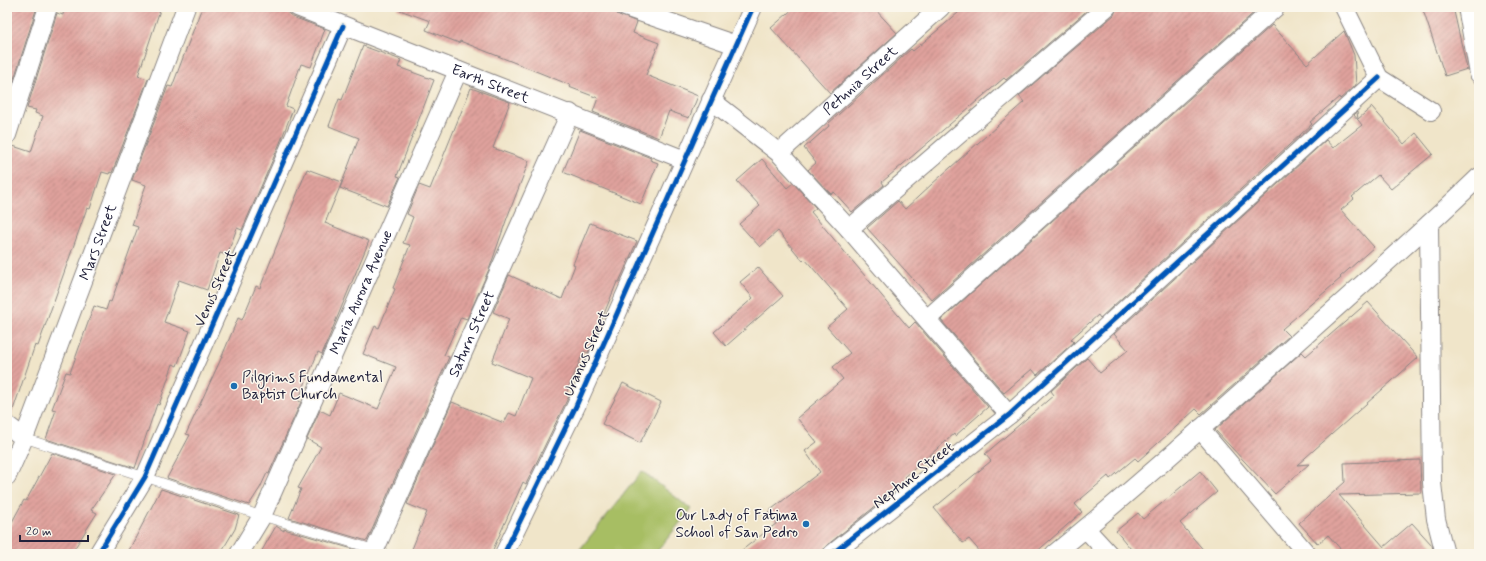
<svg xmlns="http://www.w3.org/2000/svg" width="1486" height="561" viewBox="0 0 1486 561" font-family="Mynerve,sans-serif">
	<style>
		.green { fill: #a7be63; stroke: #64704f }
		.building { fill: url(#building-hatch) }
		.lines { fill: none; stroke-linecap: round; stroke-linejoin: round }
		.lane-casing { stroke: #898482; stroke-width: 10 }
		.street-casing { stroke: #898482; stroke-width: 20 }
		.lane { stroke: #fff; stroke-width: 9 }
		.street { stroke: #fff; stroke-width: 18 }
		.cycleway-casing { stroke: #fbf7ec; stroke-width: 8 }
		.cycleway { stroke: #0057b8; stroke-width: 5 }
		.poi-dot { fill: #1f6fb2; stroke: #fbf7ec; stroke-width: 1.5 }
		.labels { text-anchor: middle; stroke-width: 3; stroke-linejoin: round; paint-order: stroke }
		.street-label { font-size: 15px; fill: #22223b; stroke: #fbf7ec }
		.poi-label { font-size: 15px; fill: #22223b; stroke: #fbf7ec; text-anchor: start }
	</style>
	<defs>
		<pattern id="building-hatch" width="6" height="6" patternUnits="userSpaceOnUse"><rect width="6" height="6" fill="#e0a29d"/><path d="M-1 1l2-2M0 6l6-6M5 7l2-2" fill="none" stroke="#b58481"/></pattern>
	</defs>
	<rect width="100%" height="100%" fill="#fbf7ec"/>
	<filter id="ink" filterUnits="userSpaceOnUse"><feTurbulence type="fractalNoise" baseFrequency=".025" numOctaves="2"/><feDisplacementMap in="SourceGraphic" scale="8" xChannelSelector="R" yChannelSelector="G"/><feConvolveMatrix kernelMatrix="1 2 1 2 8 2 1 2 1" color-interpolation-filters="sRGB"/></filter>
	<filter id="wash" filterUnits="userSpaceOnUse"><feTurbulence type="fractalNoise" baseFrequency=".012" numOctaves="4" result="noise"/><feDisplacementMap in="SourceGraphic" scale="16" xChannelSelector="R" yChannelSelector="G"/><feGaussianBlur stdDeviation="0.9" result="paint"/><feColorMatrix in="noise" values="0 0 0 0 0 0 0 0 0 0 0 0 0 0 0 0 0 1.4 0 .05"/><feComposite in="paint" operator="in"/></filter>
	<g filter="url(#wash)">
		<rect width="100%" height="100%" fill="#f0e5c9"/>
		<path class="green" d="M 642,471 L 691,509 L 655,554 L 578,554 L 577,553 Z"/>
		<g id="blocks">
			<g class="building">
				<path d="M 7,7 L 37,7 L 7,101 Z"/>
				<path d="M 64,7 L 161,7 L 138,76 L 148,79 L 112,173 L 110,172 L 109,174 L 102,172 L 90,209 L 87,208 L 38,346 L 35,345 L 11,416 L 7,415 L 7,165 L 13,146 L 31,152 L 43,116 L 35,113 L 36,110 L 27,108 L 57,13 L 63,15 Z"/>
				<path d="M 202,7 L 281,7 L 287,9 L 289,14 L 293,17 L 325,29 L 311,67 L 301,64 L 286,106 L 293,109 L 280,143 L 242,230 L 237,228 L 227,255 L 220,253 L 207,290 L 179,280 L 164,322 L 190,331 L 177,366 L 173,364 L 159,405 L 157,404 L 135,468 L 46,439 L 56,410 L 52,409 L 66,372 L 70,373 L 94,306 L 106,310 L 109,301 L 111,302 L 138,227 L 132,225 L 146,185 L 132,180 L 168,86 L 172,87 Z"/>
				<path d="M 397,7 L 615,7 L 617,14 L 637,22 L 633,33 L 659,43 L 646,75 L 698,96 L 689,118 L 669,111 L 659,138 L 593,112 L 598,98 L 569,87 L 570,85 L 528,68 L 460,41 L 459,43 L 426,30 L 430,21 L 397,9 Z"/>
				<path d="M 795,7 L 873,7 L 897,33 L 830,93 L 771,28 Z"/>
				<path d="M 965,7 L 1091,7 L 1006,80 L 1004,78 L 882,182 L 884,185 L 852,212 L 834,192 L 831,194 L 808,170 L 816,163 L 804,148 L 829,126 L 828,124 L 911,49 L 913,51 Z"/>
				<path d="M 1117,7 L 1256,7 L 1258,9 L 932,300 L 867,228 L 898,201 L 905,209 L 932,184 L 1024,102 L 1019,96 L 1114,15 Z"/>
				<path d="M 1422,7 L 1453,7 L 1467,69 L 1445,76 Z"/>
				<path d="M 1272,25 L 1307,64 L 1344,31 L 1354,55 L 1356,85 L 1340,99 L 1339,97 L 1310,122 L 1312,124 L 1100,318 L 1098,315 L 1071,339 L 1074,342 L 1037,375 L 1032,369 L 1004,393 L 941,320 Z"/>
				<path d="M 363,46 L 401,60 L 398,67 L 434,80 L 397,176 L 400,177 L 387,206 L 340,188 L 359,138 L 329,126 L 339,99 L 342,100 Z"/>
				<path d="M 471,88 L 510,102 L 493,148 L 529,161 L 507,218 L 490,267 L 467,319 L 461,317 L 444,355 L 449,357 L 367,541 L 289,518 L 301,489 L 298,488 L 321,447 L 307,439 L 320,410 L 330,415 L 339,393 L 378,409 L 396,367 L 363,354 L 375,326 L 379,328 L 395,289 L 393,288 L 410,245 L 403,243 L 413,217 L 407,214 L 419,185 L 430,189 Z"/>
				<path d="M 1372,107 L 1404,144 L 1416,133 L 1433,154 L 1391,189 L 1378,175 L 1352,197 L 1354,199 L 1341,210 L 1374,247 L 1340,277 L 1341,278 L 1282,329 L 1289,336 L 1201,414 L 1196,409 L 1138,461 L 1135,458 L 1110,479 L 1108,476 L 1075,504 L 1082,512 L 1034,554 L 982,554 L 969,539 L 963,543 L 934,508 L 991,461 L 985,454 L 1054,395 L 1051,391 L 1087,358 L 1100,373 L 1128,350 L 1114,334 L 1326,140 L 1333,148 L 1362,125 L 1354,115 L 1357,112 L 1358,119 Z"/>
				<path d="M 580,130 L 651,158 L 650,160 L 658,163 L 641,204 L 563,172 Z"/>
				<path d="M 762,159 L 787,188 L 793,183 L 816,208 L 811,212 L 909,328 L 915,322 L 988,407 L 955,436 L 954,434 L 905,477 L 908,480 L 826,546 L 821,554 L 737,554 L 777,523 L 768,512 L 820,472 L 805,451 L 817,442 L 797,418 L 843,379 L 833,367 L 850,353 L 827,327 L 848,309 L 805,259 L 803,261 L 778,231 L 760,247 L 739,224 L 760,206 L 737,181 Z"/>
				<path d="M 307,169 L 342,182 L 325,223 L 369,241 L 322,354 L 318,352 L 298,401 L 301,402 L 270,471 L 269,474 L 267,473 L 260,488 L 249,505 L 167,478 L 190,435 L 186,434 L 220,361 L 238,318 L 242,320 L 256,286 L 260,288 Z"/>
				<path d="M 590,223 L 637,241 L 619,282 L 617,282 L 588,353 L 584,351 L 566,394 L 569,396 L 566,402 L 526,484 L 523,482 L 491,554 L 410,554 L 427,512 L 407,504 L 452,402 L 504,423 L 509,413 L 516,416 L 531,378 L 492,362 L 509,319 L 493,312 L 509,275 L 562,299 L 575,265 L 573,264 Z"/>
				<path d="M 758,267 L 783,296 L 726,346 L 714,332 L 753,298 L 740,282 Z"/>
				<path d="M 1368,302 L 1418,358 L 1297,465 L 1309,464 L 1275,494 L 1215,430 L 1302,352 L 1306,356 Z"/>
				<path d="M 623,383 L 661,402 L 640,443 L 602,424 Z"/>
				<path d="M 52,453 L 116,474 L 91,510 L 97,513 L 71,554 L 7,554 L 7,531 L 24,500 L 26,501 Z"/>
				<path d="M 1420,460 L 1421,493 L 1339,495 L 1384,547 L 1412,523 L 1432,545 L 1434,554 L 1345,554 L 1328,535 L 1318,544 L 1299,523 L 1345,482 L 1344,463 Z"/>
				<path d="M 1200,471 L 1217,492 L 1180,523 L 1207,554 L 1135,554 L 1116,531 L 1138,513 L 1143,519 Z"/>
				<path d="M 161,489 L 239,515 L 235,529 L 220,554 L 127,554 Z"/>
				<path d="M 276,526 L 284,531 L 284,529 L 363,552 L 363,554 L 260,554 Z"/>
			</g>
		</g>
	</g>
	<g filter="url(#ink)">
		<use href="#blocks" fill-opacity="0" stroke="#898482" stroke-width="1"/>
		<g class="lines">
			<g class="lane-casing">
				<path id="lane" d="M 24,438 L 145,477 L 262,516 L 376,550"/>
			</g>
			<g class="street-casing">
				<g id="street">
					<path id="s1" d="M 297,7 C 426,59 556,108 685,160"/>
					<path d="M 625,7 L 736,45"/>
					<path d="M 1344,7 L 1379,78 L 1431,111"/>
					<path d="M 1467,7 L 1479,74"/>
					<path d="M 711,100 L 779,153 L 849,229 L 1009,415"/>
					<path d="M 7,135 L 48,7"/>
					<path id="s2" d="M 779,153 L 941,7"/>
					<path d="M 1429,224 L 1432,483 L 1436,519 L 1445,554"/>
					<path d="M 849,229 L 1107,7"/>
					<path d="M 927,319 L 1276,7"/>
					<path d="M 7,425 L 24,438"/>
					<path d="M 1200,429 L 1307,554"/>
					<path id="s3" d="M 7,476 L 24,438 L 186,7"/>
					<path d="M 1086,529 L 1109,554"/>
					<path d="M 98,554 L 145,477 L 343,26"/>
					<path id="s4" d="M 239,554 L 262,516 L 458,71"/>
					<path id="s5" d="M 373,554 L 570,113"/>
					<path d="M 504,554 L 576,406 L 753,7"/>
					<path d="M 832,554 L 1009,415 L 1379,78"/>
					<path d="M 1054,554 C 1131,492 1204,426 1278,360 C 1345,299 1414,240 1479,177"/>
				</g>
			</g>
			<use href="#lane" class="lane"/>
			<use href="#street" class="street"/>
			<g class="cycleway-casing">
				<g id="cycleway">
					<path d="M 98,554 L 145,477 L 343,26"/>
					<path d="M 504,554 L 576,406 L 753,7"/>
					<path d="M 832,554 L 1009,415 L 1379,78"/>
				</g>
			</g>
			<use href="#cycleway" class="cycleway"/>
		</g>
	</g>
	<g class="poi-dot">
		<circle cx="234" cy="386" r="4"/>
		<circle cx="806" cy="524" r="4"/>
	</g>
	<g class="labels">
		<g class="street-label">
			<text dy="5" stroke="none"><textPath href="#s2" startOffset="109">Petunia Street</textPath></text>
			<text dy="5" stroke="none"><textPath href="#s1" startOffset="208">Earth Street</textPath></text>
			<text dy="5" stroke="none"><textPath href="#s3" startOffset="251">Mars Street</textPath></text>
			<text transform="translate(215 288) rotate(-66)" y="5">Venus Street</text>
			<text dy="5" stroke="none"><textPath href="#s4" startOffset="289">Maria Aurora Avenue</textPath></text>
			<text dy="5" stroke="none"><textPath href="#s5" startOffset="241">Saturn Street</textPath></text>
			<text transform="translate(586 353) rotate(-66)" y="5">Uranus Street</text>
			<text transform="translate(913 475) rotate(-38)" y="5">Neptune Street</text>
		</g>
		<g class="poi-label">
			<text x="242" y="382">Pilgrims Fundamental<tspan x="242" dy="17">Baptist Church</tspan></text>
			<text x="798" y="520" text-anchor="end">Our Lady of Fatima<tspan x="798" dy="17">School of San Pedro</tspan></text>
		</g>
	</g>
	<rect width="1486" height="561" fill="none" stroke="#fbf7ec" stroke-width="24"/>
	<path d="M20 535v6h68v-6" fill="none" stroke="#22223b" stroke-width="2"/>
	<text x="26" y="535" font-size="12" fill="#22223b" stroke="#fbf7ec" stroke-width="3" paint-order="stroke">20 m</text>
</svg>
